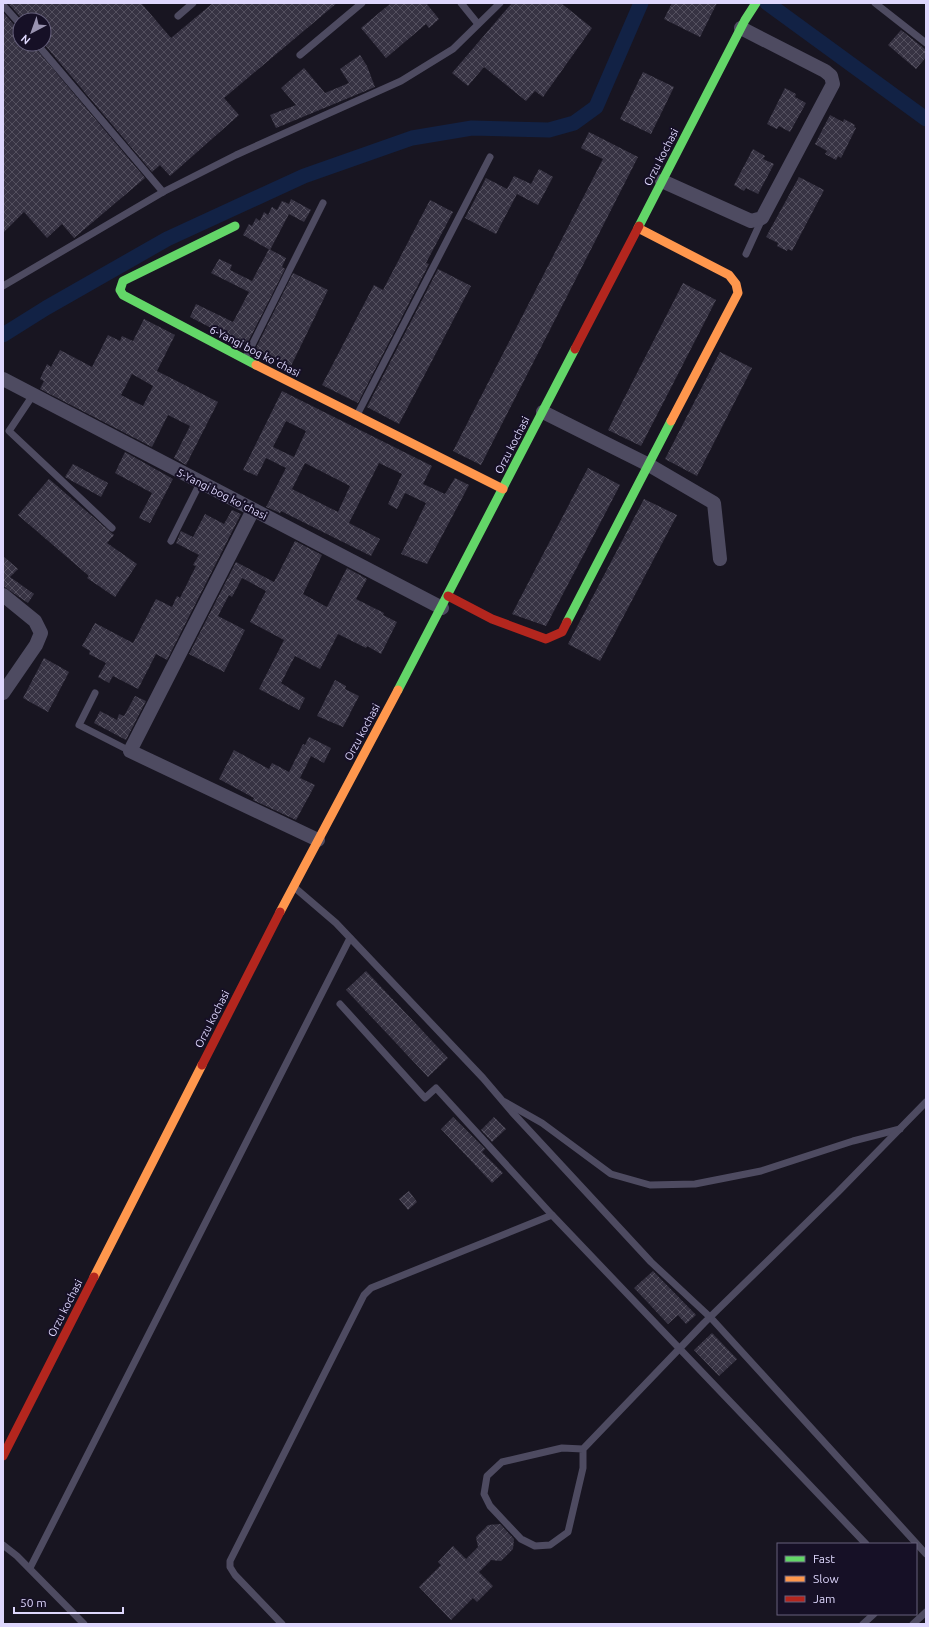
<svg xmlns="http://www.w3.org/2000/svg" width="929" height="1627" viewBox="0 0 929 1627" font-family="Ubuntu,sans-serif">
	<style>
		.lines { fill: none; stroke-linecap: round; stroke-linejoin: round }
		.canal { stroke: #122245; stroke-width: 15 }
		.building { fill: url(#building-cross-hatch); fill-rule: evenodd }
		.lane { stroke: #4e4b61; stroke-width: 7 }
		.street { stroke: #4e4b61; stroke-width: 14 }
		.fast { stroke: #63d668; stroke-width: 9 }
		.slow { stroke: #ff974d; stroke-width: 9 }
		.jam { stroke: #b3261e; stroke-width: 9 }
		.labels { text-anchor: middle; stroke-width: 4; stroke-linejoin: round; paint-order: stroke }
		.street-label { font-size: 11px; fill: #ded7fd; stroke: #161026 }
	</style>
	<defs>
		<pattern id="building-cross-hatch" width="8" height="8" patternUnits="userSpaceOnUse"><rect width="8" height="8" fill="#373343"/><path d="M0 0l8 8M0 8l8-8" fill="none" stroke="#54505f"/></pattern>
	</defs>
	<rect width="100%" height="100%" fill="#181521"/>
	<g class="lines">
		<g class="canal">
			<path d="M 767,3 L 926,119"/>
			<path d="M 3,335 L 46,308 L 167,239 L 304,176 L 412,138 L 472,128 L 549,130 L 574,123 L 596,107 L 641,3"/>
		</g>
	</g>
	<g class="building">
		<path d="M 8,3 L 141,3 L 171,38 L 213,3 L 337,3 L 224,98 L 239,115 L 170,176 L 160,165 L 152,172 L 44,44 L 44,20 L 23,20 Z"/>
		<path d="M 391,3 L 426,3 L 439,19 L 429,28 L 426,24 L 386,58 L 361,28 Z"/>
		<path d="M 512,3 L 561,3 L 592,28 L 543,97 L 535,91 L 526,101 L 484,67 L 468,86 L 452,73 Z"/>
		<path d="M 672,3 L 717,3 L 700,37 L 664,19 Z"/>
		<path d="M 3,12 L 16,27 L 20,29 L 20,44 L 32,44 L 145,178 L 74,238 L 62,224 L 47,238 L 24,212 L 3,233 Z"/>
		<path d="M 901,30 L 926,50 L 926,57 L 916,69 L 888,45 Z"/>
		<path d="M 360,55 L 367,66 L 375,87 L 276,128 L 270,115 L 296,105 L 281,88 L 304,68 L 325,93 L 349,83 L 340,69 Z"/>
		<path d="M 643,72 L 674,87 L 651,134 L 620,119 Z"/>
		<path d="M 785,88 L 796,94 L 795,97 L 806,103 L 790,132 L 779,126 L 777,129 L 767,124 Z"/>
		<path d="M 830,115 L 843,122 L 844,119 L 855,125 L 854,127 L 856,128 L 841,158 L 838,156 L 836,160 L 825,154 L 827,151 L 815,144 Z"/>
		<path d="M 589,132 L 638,157 L 481,465 L 453,451 L 603,159 L 581,148 Z"/>
		<path d="M 753,149 L 765,156 L 763,159 L 774,164 L 758,194 L 746,188 L 744,191 L 734,185 Z"/>
		<path d="M 539,169 L 553,177 L 538,205 L 517,194 L 496,234 L 465,218 L 486,178 L 507,189 L 514,176 L 531,184 Z"/>
		<path d="M 799,177 L 824,190 L 792,251 L 788,249 L 787,251 L 777,246 L 778,243 L 766,237 Z"/>
		<path d="M 291,199 L 311,210 L 304,222 L 289,214 L 270,250 L 243,235 L 249,224 L 252,226 L 256,218 L 260,221 L 264,212 L 268,215 L 272,207 L 277,210 L 282,201 L 289,204 Z"/>
		<path d="M 430,200 L 453,212 L 426,263 L 429,264 L 358,403 L 322,385 L 374,285 L 383,290 Z"/>
		<path d="M 269,249 L 286,258 L 282,267 L 285,269 L 246,346 L 190,317 L 196,304 L 233,322 L 249,292 L 211,273 L 219,259 L 232,265 L 230,270 L 252,281 Z"/>
		<path d="M 438,269 L 471,286 L 399,424 L 367,407 Z"/>
		<path d="M 293,273 L 328,290 L 290,368 L 255,350 Z"/>
		<path d="M 683,283 L 716,300 L 641,446 L 608,430 Z"/>
		<path d="M 144,319 L 175,335 L 157,371 L 218,402 L 186,465 L 174,458 L 190,426 L 168,415 L 152,447 L 40,389 L 44,381 L 40,379 L 47,364 L 51,367 L 60,350 L 92,367 L 108,335 L 120,341 L 122,336 L 133,341 ZM 132,374 L 153,386 L 143,406 L 121,395 Z"/>
		<path d="M 720,352 L 752,368 L 697,476 L 665,459 Z"/>
		<path d="M 282,391 L 432,466 L 423,484 L 445,494 L 455,478 L 469,485 L 427,564 L 401,554 L 426,503 L 405,493 L 397,509 L 388,504 L 402,474 L 379,463 L 349,523 L 380,539 L 371,556 L 281,511 L 280,513 L 266,507 L 286,468 L 266,458 L 257,476 L 243,470 ZM 286,421 L 306,431 L 294,457 L 273,447 ZM 305,463 L 350,486 L 338,512 L 292,489 Z"/>
		<path d="M 125,452 L 173,479 L 150,523 L 139,518 L 152,493 L 115,473 Z"/>
		<path d="M 73,464 L 108,483 L 101,497 L 65,477 Z"/>
		<path d="M 588,468 L 620,485 L 584,554 L 546,626 L 512,614 Z"/>
		<path d="M 49,479 L 114,535 L 107,543 L 137,564 L 115,597 L 87,578 L 89,576 L 18,515 Z"/>
		<path d="M 644,499 L 677,515 L 600,661 L 568,644 Z"/>
		<path d="M 232,510 L 241,514 L 167,660 L 156,654 L 138,689 L 113,676 L 109,683 L 98,677 L 106,663 L 89,654 L 90,651 L 82,646 L 95,623 L 133,643 L 156,599 L 172,607 L 177,596 L 180,598 L 196,566 L 193,565 L 199,555 L 176,543 L 181,531 L 193,537 L 205,514 L 224,524 Z"/>
		<path d="M 295,541 L 322,555 L 303,594 L 327,607 L 347,568 L 367,579 L 356,599 L 384,613 L 383,615 L 397,622 L 381,654 L 367,646 L 366,648 L 338,634 L 320,669 L 295,656 L 281,683 L 305,698 L 299,710 L 259,689 L 284,640 L 250,622 L 266,591 L 242,578 L 232,597 L 229,595 L 218,616 L 245,630 L 224,672 L 189,654 L 236,562 L 274,582 Z"/>
		<path d="M 3,556 L 18,569 L 10,577 L 34,594 L 28,603 L 3,586 Z"/>
		<path d="M 44,658 L 69,672 L 48,712 L 23,698 Z"/>
		<path d="M 335,680 L 346,686 L 345,689 L 359,696 L 343,727 L 317,716 Z"/>
		<path d="M 135,696 L 146,701 L 126,740 L 94,723 L 100,711 L 117,720 L 119,714 L 124,716 Z"/>
		<path d="M 309,737 L 331,748 L 324,763 L 311,756 L 300,778 L 315,785 L 296,820 L 253,800 L 254,798 L 219,779 L 234,750 L 269,769 L 272,763 L 289,772 L 303,744 L 305,745 Z"/>
		<path d="M 366,971 L 448,1058 L 428,1077 L 346,990 Z"/>
		<path d="M 453,1117 L 485,1149 L 482,1152 L 503,1173 L 492,1183 L 441,1129 Z"/>
		<path d="M 494,1117 L 506,1129 L 492,1142 L 481,1130 Z"/>
		<path d="M 409,1191 L 417,1202 L 408,1210 L 399,1199 Z"/>
		<path d="M 653,1271 L 696,1315 L 686,1324 L 678,1315 L 668,1324 L 634,1288 Z"/>
		<path d="M 712,1333 L 737,1359 L 719,1376 L 694,1350 Z"/>
		<path d="M 500,1524 L 514,1539 L 513,1549 L 501,1561 L 491,1560 L 479,1572 L 493,1586 L 477,1602 L 473,1598 L 451,1620 L 419,1587 L 441,1565 L 438,1562 L 453,1546 L 466,1559 L 478,1547 L 476,1537 L 488,1525 Z"/>
	</g>
	<g class="lines">
		<g class="lane">
			<path d="M 461,3 L 478,24"/>
			<path d="M 875,3 L 926,43"/>
			<path d="M 3,5 L 20,24"/>
			<path d="M 178,16 L 193,3"/>
			<path d="M 37,44 L 163,192"/>
			<path d="M 300,55 L 362,3"/>
			<path d="M 746,254 L 762,219"/>
			<path d="M 3,286 L 163,192 L 236,155 L 401,81 L 453,49 L 500,3"/>
			<path d="M 246,357 L 323,203"/>
			<path d="M 33,395 L 9,431 L 112,528"/>
			<path d="M 357,415 L 490,157"/>
			<path d="M 171,541 L 200,483"/>
			<path d="M 95,693 L 79,725 L 130,751"/>
			<path d="M 294,887 L 336,923 L 483,1078 L 512,1112 L 651,1262 L 711,1318 L 926,1554"/>
			<path d="M 340,1004 L 425,1098 L 436,1088 L 552,1215"/>
			<path d="M 505,1102 L 542,1123 L 611,1174 L 650,1185 L 695,1184 L 761,1171 L 853,1141 L 900,1129"/>
			<path d="M 583,1449 L 562,1448 L 502,1462 L 487,1476 L 484,1494 L 490,1506 L 521,1539 L 535,1546 L 550,1545 L 568,1532 L 583,1468 L 583,1449 L 704,1323 L 838,1192 L 926,1102"/>
			<path d="M 3,1545 L 17,1556 L 84,1624"/>
			<path d="M 30,1568 L 350,938"/>
			<path d="M 282,1624 L 235,1575 L 230,1567 L 230,1561 L 364,1295 L 371,1288 L 552,1215 L 866,1544"/>
			<path d="M 863,1624 L 874,1614"/>
			<path d="M 913,1624 L 926,1612"/>
		</g>
		<g class="street">
			<path d="M 662,181 L 751,221 L 762,218 L 833,84 L 831,76 L 825,71 L 741,28"/>
			<path d="M 3,379 L 442,608"/>
			<path d="M 543,412 L 649,465 L 714,503 L 720,559"/>
			<path d="M 253,510 L 130,751 L 318,840"/>
			<path d="M 3,595 L 35,621 L 41,633 L 36,645 L 3,693"/>
		</g>
		<g class="fast">
			<path d="M 235,226 L 123,281 L 120,290 L 123,295 L 256,365"/>
			<path d="M 639,226 L 745,20 L 756,3"/>
			<path d="M 567,622 L 671,421"/>
			<path d="M 398,690 L 575,349"/>
		</g>
		<g class="slow">
			<path d="M 638,228 L 729,275 L 736,284 L 738,293 L 671,421"/>
			<path d="M 256,365 L 503,489"/>
			<path d="M 280,912 L 398,690"/>
			<path d="M 94,1277 L 202,1065"/>
		</g>
		<g class="jam">
			<path d="M 575,349 L 639,226"/>
			<path d="M 448,596 L 492,619 L 546,639 L 562,632 L 567,622"/>
			<path d="M 202,1065 L 280,912"/>
			<path d="M 3,1456 L 94,1277"/>
		</g>
	</g>
	<g class="labels">
		<g class="street-label">
			<text transform="translate(661 157) rotate(-63)" y="4">Orzu kochasi</text>
			<text transform="translate(255 351) rotate(27)" y="4">6-Yangi bog koʼchasi</text>
			<text transform="translate(512 445) rotate(-63)" y="4">Orzu kochasi</text>
			<text transform="translate(222 494) rotate(27)" y="4">5-Yangi bog koʼchasi</text>
			<text transform="translate(362 732) rotate(-62)" y="4">Orzu kochasi</text>
			<text transform="translate(212 1019) rotate(-63)" y="4">Orzu kochasi</text>
			<text transform="translate(65 1308) rotate(-63)" y="4">Orzu kochasi</text>
		</g>
	</g>
	<rect width="929" height="1627" fill="none" stroke="#ded7fd" stroke-width="8"/>
	<rect x="777" y="1543" width="140" height="72" fill="#161026" stroke="#66607c"/>
	<rect x="785" y="1556" width="20" height="6" fill="#63d668" stroke="#66607c"/>
	<text x="813" y="1563" font-size="12" fill="#ded7fd">Fast</text>
	<rect x="785" y="1576" width="20" height="6" fill="#ff974d" stroke="#66607c"/>
	<text x="813" y="1583" font-size="12" fill="#ded7fd">Slow</text>
	<rect x="785" y="1596" width="20" height="6" fill="#b3261e" stroke="#66607c"/>
	<text x="813" y="1603" font-size="12" fill="#ded7fd">Jam</text>
	<g transform="translate(32 32) rotate(221)"><circle r="19" fill="#161026" stroke="#66607c"/>
	<path d="M0-3L7 15L0 10L-7 15Z" fill="#9993b0"/>
	<text y="-6" font-size="11" font-weight="bold" text-anchor="middle" fill="#ded7fd">N</text>
	</g>
	<path d="M14 1607v6h109v-6" fill="none" stroke="#ded7fd" stroke-width="2"/>
	<text x="20" y="1607" font-size="12" fill="#ded7fd" stroke="#161026" stroke-width="3" paint-order="stroke">50 m</text>
</svg>
